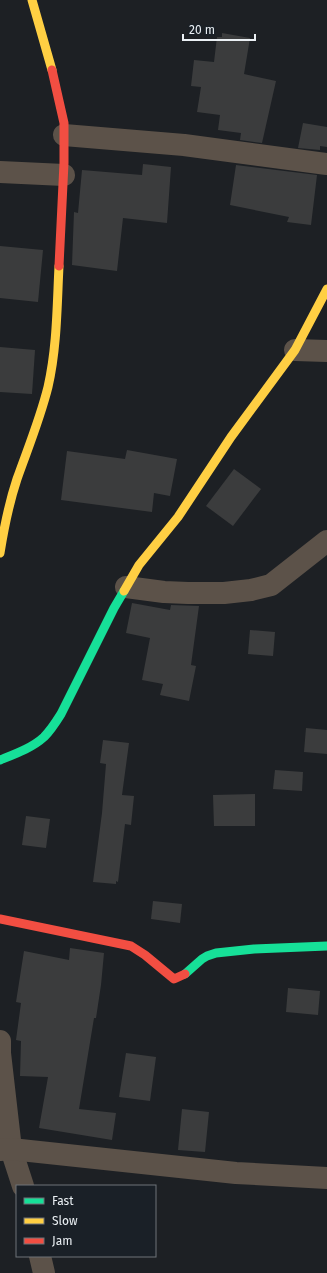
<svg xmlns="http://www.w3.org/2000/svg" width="327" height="1273" viewBox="0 0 327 1273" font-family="'Fira Sans',sans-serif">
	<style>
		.building { fill: #3b3c3d }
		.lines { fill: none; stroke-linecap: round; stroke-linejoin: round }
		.street { stroke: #5c5249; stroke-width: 22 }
		.fast { stroke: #16e098; stroke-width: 9 }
		.slow { stroke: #ffcf43; stroke-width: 9 }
		.jam { stroke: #f24e42; stroke-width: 9 }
	</style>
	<rect width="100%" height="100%" fill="#1d2024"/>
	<g class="building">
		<path d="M 222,33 L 250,38 L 244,74 L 276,81 L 262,143 L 240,140 L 241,133 L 218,130 L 220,115 L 197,112 L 201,87 L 191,86 L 194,60 L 214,62 L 217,37 L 222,37 Z"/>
		<path d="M 303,123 L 327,127 L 327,147 L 320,146 L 320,150 L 298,148 Z"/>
		<path d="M 143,164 L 171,167 L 167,223 L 123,218 L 117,271 L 72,265 L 74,212 L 78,213 L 82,170 L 142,175 Z"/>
		<path d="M 236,165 L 317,175 L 311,225 L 287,222 L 289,217 L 230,205 Z"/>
		<path d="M 0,246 L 43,250 L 38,302 L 0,298 Z"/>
		<path d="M 0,347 L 35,350 L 32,394 L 0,392 Z"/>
		<path d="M 127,450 L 177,459 L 170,496 L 154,493 L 152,512 L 61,500 L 67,451 L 125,459 Z"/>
		<path d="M 234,469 L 261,489 L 233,526 L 206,506 Z"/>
		<path d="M 132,603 L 170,610 L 171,605 L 199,606 L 191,665 L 196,666 L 189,701 L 160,695 L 163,684 L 142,680 L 150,638 L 126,633 Z"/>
		<path d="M 250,630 L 275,632 L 273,656 L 248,654 Z"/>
		<path d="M 306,728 L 327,730 L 327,754 L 304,752 Z"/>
		<path d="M 103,740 L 129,743 L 122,795 L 134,796 L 131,825 L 125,824 L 118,882 L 116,881 L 116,884 L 93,882 L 102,813 L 106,764 L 100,763 Z"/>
		<path d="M 275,770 L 303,772 L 302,791 L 273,789 Z"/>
		<path d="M 255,794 L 255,826 L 214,826 L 213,795 Z"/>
		<path d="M 26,816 L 50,819 L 46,848 L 22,845 Z"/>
		<path d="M 153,901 L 182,904 L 180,923 L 151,919 Z"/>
		<path d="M 70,948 L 104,953 L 101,985 L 96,1018 L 94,1018 L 79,1109 L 116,1113 L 112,1140 L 39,1128 L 48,1077 L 20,1076 L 21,1041 L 16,1040 L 21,1003 L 16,1002 L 24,951 L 69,960 Z"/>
		<path d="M 288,988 L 320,991 L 318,1015 L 286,1012 Z"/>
		<path d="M 126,1053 L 156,1057 L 150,1101 L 119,1097 Z"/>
		<path d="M 182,1109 L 209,1112 L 205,1152 L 178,1150 Z"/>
	</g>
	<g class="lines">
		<g class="street">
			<path d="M 64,135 L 184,145 L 327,164"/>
			<path d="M 0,172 L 64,175"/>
			<path d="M 295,350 L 327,351"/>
			<path d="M 126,587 L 164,592 L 188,593 L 224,593 L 251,590 L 271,585 L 327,541"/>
			<path d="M 0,1041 L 0,1053 L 11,1149 L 23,1186"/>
			<path d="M 0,1150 L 11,1149 L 236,1173 L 327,1178"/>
			<path d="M 40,1256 L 44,1273"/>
		</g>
		<g class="fast">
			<path d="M 0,760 C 15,754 32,748 44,737 C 51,730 56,722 61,714 L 114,608 L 124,591"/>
			<path d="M 185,974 L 202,959 L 207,956 L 216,953 L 254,949 L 327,946"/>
		</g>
		<g class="slow">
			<path d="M 32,0 L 52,70"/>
			<path d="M 0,553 C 4,528 9,503 17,479 C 28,448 40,419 48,387 C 57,348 57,306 59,266"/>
			<path d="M 124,591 L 139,565 L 178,517 L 231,437 L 295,350 L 327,289"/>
		</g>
		<g class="jam">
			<path d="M 52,70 L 64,123 L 64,163 L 59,266"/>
			<path d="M 0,919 L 131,946 L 145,955 L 174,979 L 185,974"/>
		</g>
	</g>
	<rect x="16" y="1185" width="140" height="72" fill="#1a2027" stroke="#6e7379"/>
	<rect x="24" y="1198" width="20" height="6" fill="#16e098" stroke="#6e7379"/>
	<text x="52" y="1205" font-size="12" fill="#ebf0f4">Fast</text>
	<rect x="24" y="1218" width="20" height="6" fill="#ffcf43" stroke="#6e7379"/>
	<text x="52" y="1225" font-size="12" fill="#ebf0f4">Slow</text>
	<rect x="24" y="1238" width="20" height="6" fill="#f24e42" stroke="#6e7379"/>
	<text x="52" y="1245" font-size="12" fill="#ebf0f4">Jam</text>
	<path d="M183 34v6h72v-6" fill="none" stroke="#ebf0f4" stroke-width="2"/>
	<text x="189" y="34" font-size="12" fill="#ebf0f4" stroke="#1a2027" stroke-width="3" paint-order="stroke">20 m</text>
</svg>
